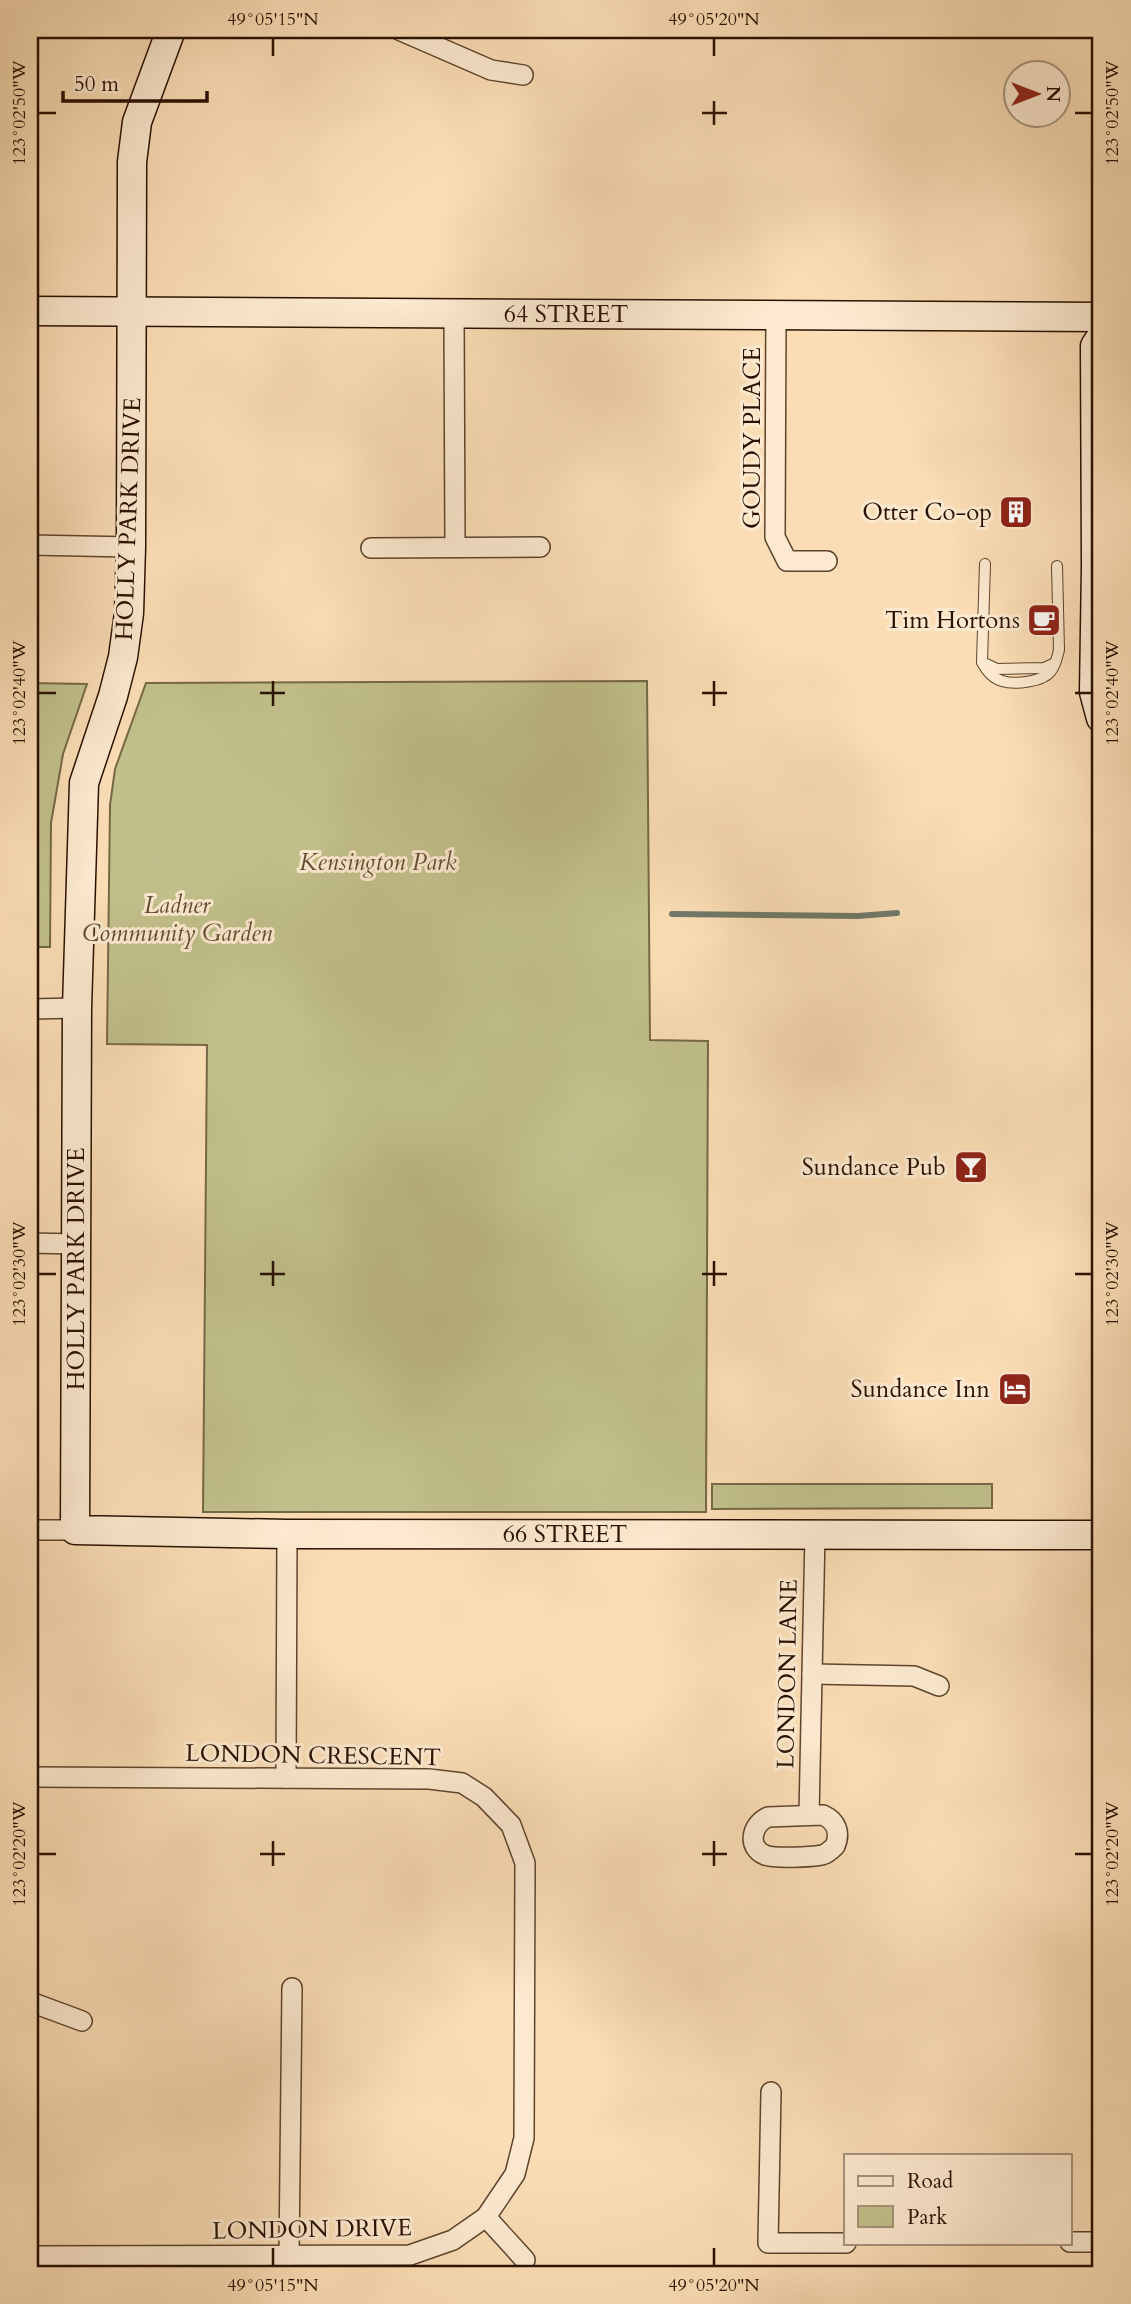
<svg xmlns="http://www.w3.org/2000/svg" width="1131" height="2304" viewBox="0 0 1131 2304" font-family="Cardo,serif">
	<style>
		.green { fill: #c1c08b; stroke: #766846; stroke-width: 2 }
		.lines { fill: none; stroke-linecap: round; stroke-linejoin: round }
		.stream { stroke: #707868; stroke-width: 6 }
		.lane-casing { stroke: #5e442d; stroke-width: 12 }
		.street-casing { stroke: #5e442d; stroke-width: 22 }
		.secondary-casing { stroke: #2a1100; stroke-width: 31 }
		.lane { stroke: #fce9cf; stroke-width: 10 }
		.street { stroke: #fce9cf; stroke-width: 19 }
		.secondary { stroke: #fce9cf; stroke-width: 28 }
		.ticks { fill: none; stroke: #2a1100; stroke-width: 2.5 }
		.labels { text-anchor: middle; stroke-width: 6; stroke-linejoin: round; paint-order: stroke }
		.street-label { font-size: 24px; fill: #2a1100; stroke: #fce9cf }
		.poi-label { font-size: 24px; fill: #2a1100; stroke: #fce9cf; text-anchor: end }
		.park-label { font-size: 24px; font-style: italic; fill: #5f4e31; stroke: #fce9cf }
		.neatline { fill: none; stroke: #2a1100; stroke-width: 2.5 }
		.ticks-label { font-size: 18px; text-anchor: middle; fill: #2a1100 }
	</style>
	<rect width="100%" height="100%" fill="#faddb5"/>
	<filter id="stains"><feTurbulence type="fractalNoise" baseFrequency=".00286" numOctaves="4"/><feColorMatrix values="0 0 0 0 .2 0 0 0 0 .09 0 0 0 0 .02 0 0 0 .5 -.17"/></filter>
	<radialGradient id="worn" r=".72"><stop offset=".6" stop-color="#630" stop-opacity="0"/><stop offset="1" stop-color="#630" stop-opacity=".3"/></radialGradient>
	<g class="green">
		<path d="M 647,681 L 650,1040 L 708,1041 L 706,1512 L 203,1512 L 207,1045 L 107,1044 L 110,805 L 115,769 L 146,683 Z"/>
		<path d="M 30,683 L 87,684 L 63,754 L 51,823 L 50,947 L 30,947 Z"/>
		<path d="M 712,1484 L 992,1484 L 992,1508 L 712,1509 Z"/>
	</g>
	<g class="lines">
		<path class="stream" d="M 672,914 L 858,916 L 897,913"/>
		<g class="lane-casing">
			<g id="lane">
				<path d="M 985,564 L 982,662 C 986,670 992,678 1002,681 C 1014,685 1043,682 1051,671 C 1056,665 1057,657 1059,650 L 1057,566"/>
				<path d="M 982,662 L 997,669 L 1044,668 L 1055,663"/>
			</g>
		</g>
		<g class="street-casing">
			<g id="street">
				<path d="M 399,30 L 491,70 L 523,75"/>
				<path d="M 454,314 L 455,547"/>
				<path d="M 776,315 L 775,537 L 787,561 L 827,561"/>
				<path d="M 30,545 L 131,547"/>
				<path d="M 371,548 L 540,547"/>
				<path d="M 30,1009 L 77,1008"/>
				<path d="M 30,1243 L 76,1244"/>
				<path d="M 30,1530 L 75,1530"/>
				<path d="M 812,1674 L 914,1676 L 939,1686"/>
				<path d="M 30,1777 L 429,1779 L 462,1783 L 484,1797 L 511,1825 L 525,1863 L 524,2138 L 515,2174 L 486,2217 L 453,2240 L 410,2255 L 30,2256"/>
				<path d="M 286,1778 L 287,1534"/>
				<path d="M 809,1815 L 815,1534"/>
				<path d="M 823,1815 C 836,1821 841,1832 835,1846 C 831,1850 827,1854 822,1855 C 811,1857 775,1859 765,1855 C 746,1847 752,1824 768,1817 Z"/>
				<path d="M 30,2004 L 36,2004 L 82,2021"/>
				<path d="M 771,2092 L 768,2243 L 846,2243"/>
				<path d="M 486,2217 L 525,2260"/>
				<path d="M 1070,2242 L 1101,2242"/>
				<path d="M 289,2256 L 292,1988"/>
			</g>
		</g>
		<g class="secondary-casing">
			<g id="secondary">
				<path d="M 171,30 L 137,122 L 132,162 L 131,547 L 129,613 L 123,657 L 113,696 L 84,783 L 77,1008 L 75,1530 L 287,1534 L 1101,1535"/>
				<path d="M 30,311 L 1101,317"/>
				<path d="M 1101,337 L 1095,346 L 1096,566 L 1094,692 L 1101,718"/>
			</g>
		</g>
		<use href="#lane" class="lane"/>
		<use href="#street" class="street"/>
		<use href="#secondary" class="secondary"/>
	</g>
	<path class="ticks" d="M 273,38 L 273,56M 714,38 L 714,56M 714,101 L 714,125M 38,113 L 56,113M 702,113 L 727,113M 1075,113 L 1092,113M 273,681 L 273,706M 714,681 L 714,706M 38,693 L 56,693M 260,693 L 285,693M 702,693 L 727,693M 1075,693 L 1092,693M 273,1261 L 273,1286M 714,1261 L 714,1286M 38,1274 L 56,1274M 260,1274 L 285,1274M 702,1274 L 727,1274M 1075,1274 L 1092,1274M 273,1841 L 273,1866M 714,1841 L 714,1866M 38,1854 L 56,1854M 260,1854 L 285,1854M 702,1854 L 727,1854M 1075,1854 L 1092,1854M 273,2248 L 273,2266M 714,2248 L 714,2266"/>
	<defs>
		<g id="building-square" transform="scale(1.75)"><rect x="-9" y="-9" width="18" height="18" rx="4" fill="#8f2418" stroke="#fce9cf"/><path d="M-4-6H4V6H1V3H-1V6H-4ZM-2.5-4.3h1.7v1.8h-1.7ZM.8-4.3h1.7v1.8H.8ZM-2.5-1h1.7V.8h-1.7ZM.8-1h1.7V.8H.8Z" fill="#fff"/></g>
		<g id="cafe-square" transform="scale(1.75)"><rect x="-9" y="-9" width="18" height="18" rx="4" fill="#8f2418" stroke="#fce9cf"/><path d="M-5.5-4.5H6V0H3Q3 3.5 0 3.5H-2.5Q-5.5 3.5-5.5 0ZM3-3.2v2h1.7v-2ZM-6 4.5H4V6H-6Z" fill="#fff"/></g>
		<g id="bar-square" transform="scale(1.75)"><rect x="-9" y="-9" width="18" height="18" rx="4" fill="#8f2418" stroke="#fce9cf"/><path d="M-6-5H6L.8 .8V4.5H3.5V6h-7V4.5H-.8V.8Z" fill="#fff"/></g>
		<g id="hotel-square" transform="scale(1.75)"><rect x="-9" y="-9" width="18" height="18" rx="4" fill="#8f2418" stroke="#fce9cf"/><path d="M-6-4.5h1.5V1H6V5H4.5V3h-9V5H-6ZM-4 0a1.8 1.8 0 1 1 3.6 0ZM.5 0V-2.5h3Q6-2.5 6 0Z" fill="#fff"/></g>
	</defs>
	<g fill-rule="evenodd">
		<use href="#building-square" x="1016" y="512"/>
		<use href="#cafe-square" x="1044" y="620"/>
		<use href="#bar-square" x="971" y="1167"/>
		<use href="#hotel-square" x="1015" y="1389"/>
	</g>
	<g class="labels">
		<g class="street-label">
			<text x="566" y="322">64 STREET</text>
			<text transform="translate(752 438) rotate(-90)" y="8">GOUDY PLACE</text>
			<text transform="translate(128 519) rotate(-88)" y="8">HOLLY PARK DRIVE</text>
			<text transform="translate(76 1269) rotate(-90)" y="8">HOLLY PARK DRIVE</text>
			<text x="565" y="1542">66 STREET</text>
			<text transform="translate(787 1674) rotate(-89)" y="8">LONDON LANE</text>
			<text transform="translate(313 1755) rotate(1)" y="8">LONDON CRESCENT</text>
			<text transform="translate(312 2229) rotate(-1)" y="8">LONDON DRIVE</text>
		</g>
		<g class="poi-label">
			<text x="992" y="520">Otter Co-op</text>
			<text x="1020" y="628">Tim Hortons</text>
			<text x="946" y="1175">Sundance Pub</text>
			<text x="990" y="1397">Sundance Inn</text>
		</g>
		<g class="park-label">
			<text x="378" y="870">Kensington Park</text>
			<text x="177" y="913">Ladner<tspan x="177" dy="28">Community Garden</tspan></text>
		</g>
	</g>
	<rect width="1131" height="2304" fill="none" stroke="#faddb5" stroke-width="77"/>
	<rect x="844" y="2154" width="228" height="91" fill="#fce9cf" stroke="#a8937c" stroke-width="2"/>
	<rect x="858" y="2176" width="35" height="10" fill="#fce9cf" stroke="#a8937c" stroke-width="2"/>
	<text x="907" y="2188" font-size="21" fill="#2a1100">Road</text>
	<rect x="858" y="2206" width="35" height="21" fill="#c1c08b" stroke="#a8937c" stroke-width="2"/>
	<text x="907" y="2224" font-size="21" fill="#2a1100">Park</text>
	<g transform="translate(1037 94) rotate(90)"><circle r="33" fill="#fce9cf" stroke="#a8937c" stroke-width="2"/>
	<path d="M0-5L12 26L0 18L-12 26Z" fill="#8f2418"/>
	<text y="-10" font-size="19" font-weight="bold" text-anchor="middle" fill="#2a1100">N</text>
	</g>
	<path d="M63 91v10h144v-10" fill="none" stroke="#2a1100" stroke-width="3.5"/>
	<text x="74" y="91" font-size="21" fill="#2a1100" stroke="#fce9cf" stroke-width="5" paint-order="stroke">50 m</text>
	<rect x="38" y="38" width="1054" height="2228" class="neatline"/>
	<g class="ticks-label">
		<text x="273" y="25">49°05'15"N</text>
		<text x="714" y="25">49°05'20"N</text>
		<text transform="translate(19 113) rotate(-90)" y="6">123°02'50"W</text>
		<text transform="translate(1112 113) rotate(-90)" y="6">123°02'50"W</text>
		<text transform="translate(19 693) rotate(-90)" y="6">123°02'40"W</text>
		<text transform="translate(1112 693) rotate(-90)" y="6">123°02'40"W</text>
		<text transform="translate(1112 1274) rotate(-90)" y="6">123°02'30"W</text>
		<text transform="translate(19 1274) rotate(-90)" y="6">123°02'30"W</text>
		<text transform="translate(1112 1854) rotate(-90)" y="6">123°02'20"W</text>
		<text transform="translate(19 1854) rotate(-90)" y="6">123°02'20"W</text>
		<text x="273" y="2291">49°05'15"N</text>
		<text x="714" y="2291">49°05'20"N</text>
	</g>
	<rect width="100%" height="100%" filter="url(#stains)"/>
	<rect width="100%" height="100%" fill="url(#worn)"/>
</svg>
